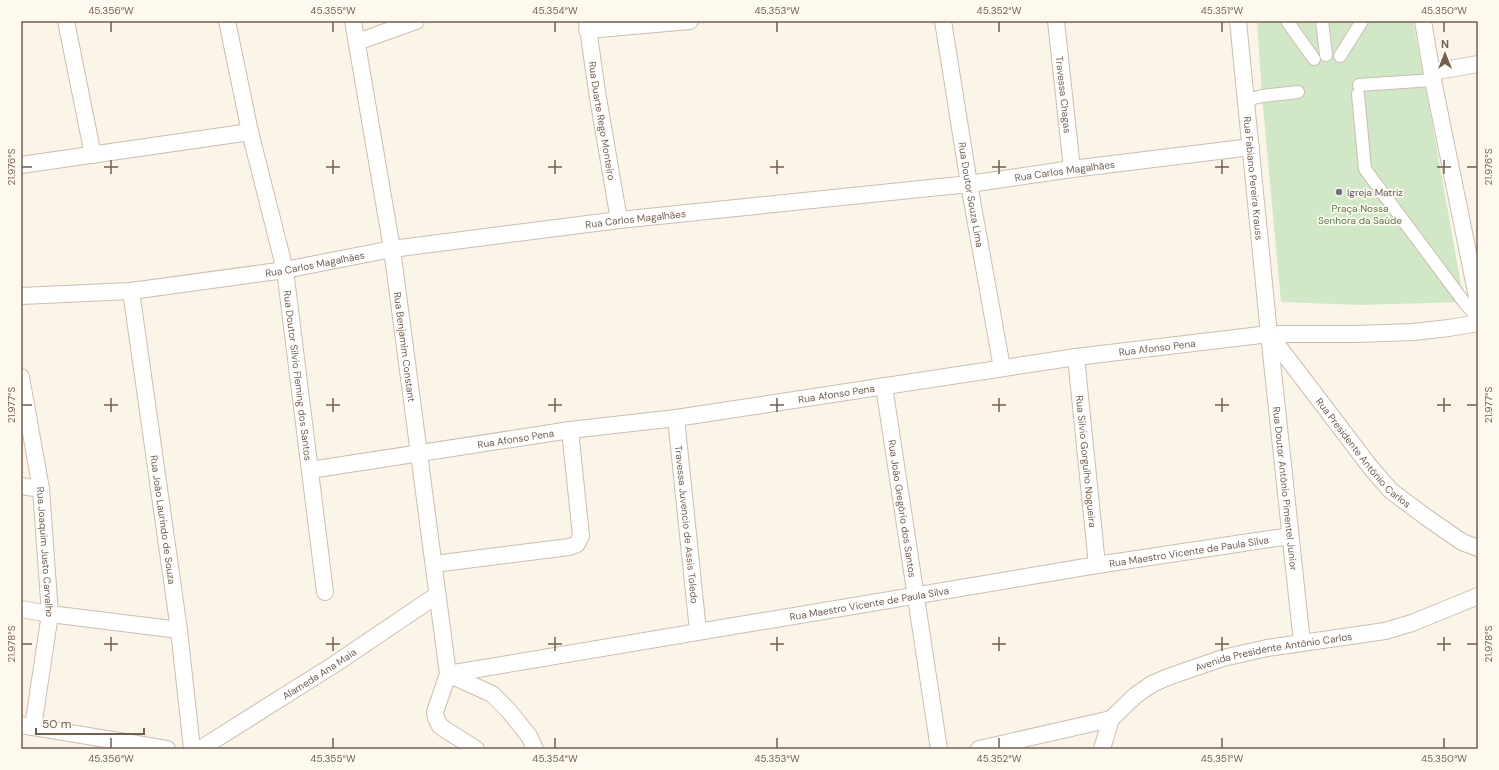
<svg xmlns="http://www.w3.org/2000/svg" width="1499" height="770" viewBox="0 0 1499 770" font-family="'DM Sans',sans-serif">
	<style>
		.green { fill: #d1e8c7 }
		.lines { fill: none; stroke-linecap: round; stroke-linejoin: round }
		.pedestrian-casing { stroke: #ccbeaf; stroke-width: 14 }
		.minor-casing { stroke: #ccbeaf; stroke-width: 18 }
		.pedestrian { stroke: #fff; stroke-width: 12 }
		.minor { stroke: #fff; stroke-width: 16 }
		.ticks { fill: none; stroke: #735e4e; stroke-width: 1.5 }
		.worship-dot { fill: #6b7280; stroke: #fef9ee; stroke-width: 1.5 }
		.labels { text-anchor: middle; stroke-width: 3.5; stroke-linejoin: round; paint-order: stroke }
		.street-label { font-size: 10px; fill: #735e4e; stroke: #fef9ee }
		.worship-label { font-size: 10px; fill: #5b616d; stroke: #fef9ee; text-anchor: start }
		.park-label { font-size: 10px; fill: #547d49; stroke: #fef9ee }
		.neatline { fill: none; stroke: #735e4e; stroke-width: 1.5 }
		.ticks-label { font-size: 10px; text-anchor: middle; fill: #735e4e }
	</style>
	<rect width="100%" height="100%" fill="#fbf5e8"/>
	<path class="green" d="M 1257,21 L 1413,21 L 1427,93 L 1464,302 L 1360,305 L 1281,302 L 1262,96 Z"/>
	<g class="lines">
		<g class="pedestrian-casing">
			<g id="pedestrian">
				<path d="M 1287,21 L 1314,59"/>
				<path d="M 1322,21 L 1326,55"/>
				<path d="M 1340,56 L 1362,21"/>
				<path d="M 1359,85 L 1433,80"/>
				<path d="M 1358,94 L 1365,169 L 1464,302 L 1478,318"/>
				<path d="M 1246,100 L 1262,96 L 1298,92"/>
			</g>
		</g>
		<g class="minor-casing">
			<g id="minor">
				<path d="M 66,21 L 93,155"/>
				<path id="s1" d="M 227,21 L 250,132 L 285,270 L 325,592"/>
				<path id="s2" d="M 353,21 L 392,249 L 448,674 L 435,712 L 436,718 L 440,726 L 446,730 L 476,749"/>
				<path id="s3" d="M 587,21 L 597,92 L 619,220"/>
				<path id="s4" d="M 943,21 L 969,184 L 1002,368"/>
				<path id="s5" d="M 1056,21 L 1072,169"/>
				<path id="s6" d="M 1238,21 L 1269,334 L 1302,643"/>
				<path d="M 1423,21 L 1433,80 L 1478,302"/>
				<path d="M 587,30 L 690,21"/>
				<path d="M 357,42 L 416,21"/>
				<path d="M 1432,72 L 1478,64"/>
				<path d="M 21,165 L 250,132"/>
				<path id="s7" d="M 131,291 L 179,630 L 192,749"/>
				<path id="s8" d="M 21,296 L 131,291 L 285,270 L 392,249 L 619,220 L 969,184 L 1072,169 L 1251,147"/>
				<path id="s9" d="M 1269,334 L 1371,468 L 1391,491 L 1426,517 L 1462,542 L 1478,548"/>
				<path id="s10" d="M 1076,357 L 1097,565"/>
				<path id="s11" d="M 21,377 L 41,489 L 50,614 L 33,727"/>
				<path id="s12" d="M 884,386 L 939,749"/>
				<path id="s13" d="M 676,418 L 698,631"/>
				<path id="s14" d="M 310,470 L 570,430 L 676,418 L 1076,357 L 1269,334 L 1355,334 L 1413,332 L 1449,328 L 1478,323"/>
				<path d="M 21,486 L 41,489"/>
				<path d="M 434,564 L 569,547 L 577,544 L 581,536 L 570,430"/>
				<path d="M 21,609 L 50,614 L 179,630"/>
				<path id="s15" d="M 448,674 L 1097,565 L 1290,536"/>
				<path d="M 448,674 L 492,694 L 509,711 L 529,736 L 535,749"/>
				<path d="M 21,725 L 167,749"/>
				<path id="s16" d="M 200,749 L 335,664 L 437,595"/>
				<path d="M 979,749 L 1111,719"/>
				<path id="s17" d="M 1102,749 L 1111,719 L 1136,695 L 1152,684 L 1168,677 L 1223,658 L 1267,648 L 1385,631 L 1412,623 L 1478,596"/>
			</g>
		</g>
		<use href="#pedestrian" class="pedestrian"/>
		<use href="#minor" class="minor"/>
	</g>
	<path class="ticks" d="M 111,22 L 111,32M 333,22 L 333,32M 555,22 L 555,32M 777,22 L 777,32M 999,22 L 999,32M 1222,22 L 1222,32M 1444,22 L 1444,32M 111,160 L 111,174M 333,160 L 333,174M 555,160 L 555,174M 777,160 L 777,174M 999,160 L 999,174M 1222,160 L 1222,174M 1444,160 L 1444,174M 22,167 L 32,167M 104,167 L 118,167M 326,167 L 340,167M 548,167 L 562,167M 770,167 L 784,167M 992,167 L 1006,167M 1215,167 L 1229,167M 1437,167 L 1451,167M 1467,167 L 1477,167M 111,398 L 111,412M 333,398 L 333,412M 555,398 L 555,412M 777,398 L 777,412M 999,398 L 999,412M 1222,398 L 1222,412M 1444,398 L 1444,412M 22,405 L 32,405M 104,405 L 118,405M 326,405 L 340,405M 548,405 L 562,405M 770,405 L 784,405M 992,405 L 1006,405M 1215,405 L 1229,405M 1437,405 L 1451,405M 1467,405 L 1477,405M 111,637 L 111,651M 333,637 L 333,651M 555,637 L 555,651M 777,637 L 777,651M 999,637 L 999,651M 1222,637 L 1222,651M 1444,637 L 1444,651M 22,644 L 32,644M 104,644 L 118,644M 326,644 L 340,644M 548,644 L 562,644M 770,644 L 784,644M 992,644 L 1006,644M 1215,644 L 1229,644M 1437,644 L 1451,644M 1467,644 L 1477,644M 111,738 L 111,748M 333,738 L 333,748M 555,738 L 555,748M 777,738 L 777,748M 999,738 L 999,748M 1222,738 L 1222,748M 1444,738 L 1444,748"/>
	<circle class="worship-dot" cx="1339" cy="192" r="4"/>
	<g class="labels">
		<g class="street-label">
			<text dy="4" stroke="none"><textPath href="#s5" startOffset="74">Travessa Chagas</textPath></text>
			<text dy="4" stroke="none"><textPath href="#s3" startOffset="101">Rua Duarte Rego Monteiro</textPath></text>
			<text dy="4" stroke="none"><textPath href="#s8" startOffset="1052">Rua Carlos Magalhães</textPath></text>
			<text dy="4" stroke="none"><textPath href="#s6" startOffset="158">Rua Fabiano Pereira Krauss</textPath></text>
			<text dy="4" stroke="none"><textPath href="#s4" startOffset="176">Rua Doutor Souza Lima</textPath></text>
			<text dy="4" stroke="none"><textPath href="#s8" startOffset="620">Rua Carlos Magalhães</textPath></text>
			<text dy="4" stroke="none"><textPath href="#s8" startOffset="296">Rua Carlos Magalhães</textPath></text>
			<text dy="4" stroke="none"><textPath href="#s2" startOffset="330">Rua Benjamim Constant</textPath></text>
			<text dy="4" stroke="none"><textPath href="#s14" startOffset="856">Rua Afonso Pena</textPath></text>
			<text dy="4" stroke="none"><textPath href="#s1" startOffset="362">Rua Doutor Silvio Fleming dos Santos</textPath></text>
			<text dy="4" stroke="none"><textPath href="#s14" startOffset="532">Rua Afonso Pena</textPath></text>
			<text dy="4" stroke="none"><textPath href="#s14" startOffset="208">Rua Afonso Pena</textPath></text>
			<text dy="4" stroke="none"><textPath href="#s9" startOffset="152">Rua Presidente Antônio Carlos</textPath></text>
			<text dy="4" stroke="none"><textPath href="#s10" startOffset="105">Rua Silvio Gorgulho Nogueira</textPath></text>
			<text dy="4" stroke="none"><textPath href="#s6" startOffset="470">Rua Doutor Antônio Pimentel Junior</textPath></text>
			<text dy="4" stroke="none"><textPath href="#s12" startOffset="124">Rua João Gregório dos Santos</textPath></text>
			<text dy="4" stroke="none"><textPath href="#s7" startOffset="231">Rua João Laurindo de Souza</textPath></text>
			<text dy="4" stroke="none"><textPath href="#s13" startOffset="107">Travessa Juvencio de Assis Toledo</textPath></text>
			<text dy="4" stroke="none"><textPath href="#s15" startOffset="751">Rua Maestro Vicente de Paula Silva</textPath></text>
			<text dy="4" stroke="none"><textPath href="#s11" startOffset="177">Rua Joaquim Justo Carvalho</textPath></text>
			<text dy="4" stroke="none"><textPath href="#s15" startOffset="427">Rua Maestro Vicente de Paula Silva</textPath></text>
			<text dy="4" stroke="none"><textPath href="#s17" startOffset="212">Avenida Presidente Antônio Carlos</textPath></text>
			<text dy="4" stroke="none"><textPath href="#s16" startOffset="141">Alameda Ana Maia</textPath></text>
		</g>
		<g class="worship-label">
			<text x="1347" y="196">Igreja Matriz</text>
		</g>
		<g class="park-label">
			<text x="1360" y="212">Praça Nossa<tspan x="1360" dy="12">Senhora da Saúde</tspan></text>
		</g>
	</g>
	<rect width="1499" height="770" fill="none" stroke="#fef9ee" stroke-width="44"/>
	<g transform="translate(1445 54)" stroke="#fef9ee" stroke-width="3" paint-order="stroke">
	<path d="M0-3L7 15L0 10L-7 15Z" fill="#735e4e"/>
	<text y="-6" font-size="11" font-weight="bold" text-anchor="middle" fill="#735e4e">N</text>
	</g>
	<path d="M36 728v6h108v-6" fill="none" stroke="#735e4e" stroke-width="2"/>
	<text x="42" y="728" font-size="12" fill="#735e4e" stroke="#fef9ee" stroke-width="3" paint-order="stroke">50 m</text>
	<rect x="22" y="22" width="1455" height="726" class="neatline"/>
	<g class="ticks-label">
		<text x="111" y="14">45.356°W</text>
		<text x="333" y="14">45.355°W</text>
		<text x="555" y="14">45.354°W</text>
		<text x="777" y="14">45.353°W</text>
		<text x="999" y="14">45.352°W</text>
		<text x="1222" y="14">45.351°W</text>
		<text x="1444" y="14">45.350°W</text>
		<text transform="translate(11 167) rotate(-90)" y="4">21.976°S</text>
		<text transform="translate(1488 167) rotate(-90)" y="4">21.976°S</text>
		<text transform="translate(11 405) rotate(-90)" y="4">21.977°S</text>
		<text transform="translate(1488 405) rotate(-90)" y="4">21.977°S</text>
		<text transform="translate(11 644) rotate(-90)" y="4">21.978°S</text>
		<text transform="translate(1488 644) rotate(-90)" y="4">21.978°S</text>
		<text x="111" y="762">45.356°W</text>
		<text x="333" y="762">45.355°W</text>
		<text x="555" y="762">45.354°W</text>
		<text x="777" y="762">45.353°W</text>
		<text x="999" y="762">45.352°W</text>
		<text x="1222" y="762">45.351°W</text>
		<text x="1444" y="762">45.350°W</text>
	</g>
</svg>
